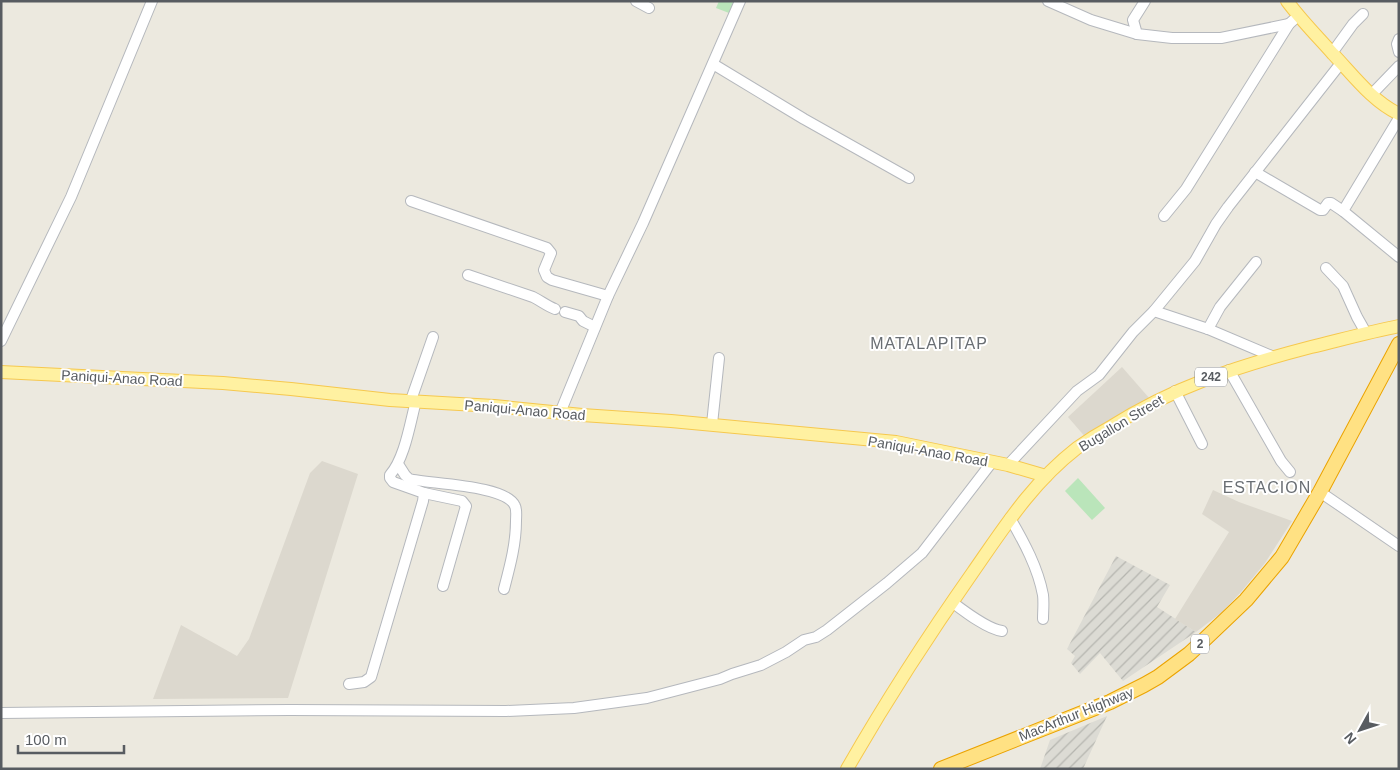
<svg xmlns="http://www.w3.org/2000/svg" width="1400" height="770" viewBox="0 0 1400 770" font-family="Arial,sans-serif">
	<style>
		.industrial { fill: url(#industrial-furrows) }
		.education { fill: #dcd8ce }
		.garden { fill: #bae5ba }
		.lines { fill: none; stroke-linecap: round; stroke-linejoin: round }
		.minor-casing { stroke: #b5b8bd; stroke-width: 12 }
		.major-casing { stroke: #f6c84e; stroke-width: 14 }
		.highway-casing { stroke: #eba300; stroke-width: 16 }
		.minor { stroke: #fff; stroke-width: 10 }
		.major { stroke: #fff1a1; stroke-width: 12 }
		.highway { stroke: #ffe183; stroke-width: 14 }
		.labels { text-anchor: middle; stroke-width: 4; stroke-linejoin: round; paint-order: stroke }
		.shield { fill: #fff; stroke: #8a8d90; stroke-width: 1 }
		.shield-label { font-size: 12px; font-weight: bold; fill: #585c61 }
		.street-label { font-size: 14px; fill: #585c61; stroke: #fff }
		.quarter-label { font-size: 16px; letter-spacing: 1px; fill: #696e73; stroke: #fff }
	</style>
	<defs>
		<pattern id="industrial-furrows" width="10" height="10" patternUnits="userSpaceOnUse" patternTransform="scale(1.25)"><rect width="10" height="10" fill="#dcdbd4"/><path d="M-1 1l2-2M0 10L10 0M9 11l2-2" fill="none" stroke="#b5b5af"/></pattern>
	</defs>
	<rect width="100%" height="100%" fill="#ece9df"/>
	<g class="industrial">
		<path d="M 1116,556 L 1170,585 L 1157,607 L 1196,632 L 1123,681 L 1100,653 L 1080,674 L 1071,663 L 1075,656 L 1067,649 Z"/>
		<path d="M 1107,716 L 1083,769 L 1040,769 L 1050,740 Z"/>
	</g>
	<g class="education">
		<path d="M 1122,367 L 1150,399 L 1087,439 L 1068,417 Z"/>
		<path d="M 322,461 L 358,474 L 288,698 L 153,699 L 181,625 L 237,656 L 249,639 L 310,473 Z"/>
		<path d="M 1213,490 L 1239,502 L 1292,521 L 1265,563 L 1241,592 L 1221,613 L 1196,632 L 1175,619 L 1229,532 L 1202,514 Z"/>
	</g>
	<g class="garden">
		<path d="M 719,1 L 734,1 L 729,13 L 716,8 Z"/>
		<path d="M 1078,478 L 1105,508 L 1092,520 L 1065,491 Z"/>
	</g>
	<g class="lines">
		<g class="minor-casing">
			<g id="minor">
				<path d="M 636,1 L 649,8"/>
				<path d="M 1048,1 L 1091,20 L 1137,34"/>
				<path d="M 1145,1 L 1133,20 L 1137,34 L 1172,38 L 1221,38 L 1289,24"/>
				<path d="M 1399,39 L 1397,44 L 1399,52"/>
				<path d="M 1332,53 L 1353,24 L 1363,14"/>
				<path d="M 713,64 L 804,119 L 909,178"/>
				<path d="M 1372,94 L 1399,66"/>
				<path d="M 1255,172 L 1320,210 L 1323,210 L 1328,203 L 1331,203 L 1343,211 L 1399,118"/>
				<path d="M 411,201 L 547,248 L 551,253 L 544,270 L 547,277 L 552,280 L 608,296"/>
				<path d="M 1343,211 L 1399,257"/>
				<path d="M 1164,216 L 1186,189 L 1289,24 L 1298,16"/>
				<path d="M 1326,268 L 1343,286 L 1357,317 L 1366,333"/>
				<path d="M 468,275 L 533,297 C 541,301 547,306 555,309"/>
				<path d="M 1154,311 L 1208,329 L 1274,357"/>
				<path d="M 565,312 L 579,316 L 583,321 L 595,327"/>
				<path d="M 1208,329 L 1220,307 L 1256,262"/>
				<path d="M 1,341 L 71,197 L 152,1"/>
				<path d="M 1229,370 L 1281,461 L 1290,472"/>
				<path d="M 1175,391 L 1202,444"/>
				<path d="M 411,400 L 433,337"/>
				<path d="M 560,413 L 608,296 L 643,223 L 740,1"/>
				<path d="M 712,424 L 719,358"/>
				<path d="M 398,464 L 405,475 L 409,479 C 430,484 507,485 515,506 C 517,510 516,516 516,521 C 516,544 510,566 504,589"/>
				<path d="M 1008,465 L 1077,391 L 1099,375 L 1133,332 L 1154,311 L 1195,261 L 1216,224 L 1228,207 L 1341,63"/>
				<path d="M 1320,492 L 1399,546"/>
				<path d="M 424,493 L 462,501 L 466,506 L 443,586"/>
				<path d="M 1010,518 C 1024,542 1038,568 1043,595 C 1044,603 1043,611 1043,619"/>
				<path d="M 952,602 C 964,611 987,629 1002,631"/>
				<path d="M 349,684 L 364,682 L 371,677 L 423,501 L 424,493 L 393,482 L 390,478 L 390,475 C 405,458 410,423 416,401"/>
				<path d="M 1,713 L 290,710 L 506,711 L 574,708 L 647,698 L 720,679 L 732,674 L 761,665 L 786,652 L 804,640 L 816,637 L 827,630 L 887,583 L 922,553 L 992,462"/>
			</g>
		</g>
		<g class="major-casing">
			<g id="major">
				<path d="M 1287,1 C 1301,20 1317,36 1333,54 C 1353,75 1372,101 1399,114"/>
				<path d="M 1,372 L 223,383 L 291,389 L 390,400 L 494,406 L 582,415 L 671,421 L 896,442 L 1008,465 L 1046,476"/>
				<path d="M 847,769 C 886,701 928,636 973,572 C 1005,526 1032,483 1077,448 C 1087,441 1098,434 1109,428 C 1173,387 1238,366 1311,347 C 1340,340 1369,332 1399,326"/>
			</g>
		</g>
		<g class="highway-casing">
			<path id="highway" d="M 941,769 L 1110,702 L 1144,685 L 1158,677 L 1189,654 L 1204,640 L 1246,600 L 1282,557 L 1320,492 L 1399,344"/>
		</g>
		<use href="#minor" class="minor"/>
		<use href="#major" class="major"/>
		<use href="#highway" class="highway"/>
	</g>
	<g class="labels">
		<g class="shield">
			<rect x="1195" y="367.5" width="32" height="19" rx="4"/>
			<rect x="1191" y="634.5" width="18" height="19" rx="4"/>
		</g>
		<g class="shield-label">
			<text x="1211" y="381">242</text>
			<text x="1200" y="648">2</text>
		</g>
		<g class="street-label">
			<text transform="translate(122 378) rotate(3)" y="5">Paniqui-Anao Road</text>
			<text transform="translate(525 410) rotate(5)" y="5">Paniqui-Anao Road</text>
			<text transform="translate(1121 423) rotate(-31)" y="5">Bugallon Street</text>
			<text transform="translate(928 451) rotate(10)" y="5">Paniqui-Anao Road</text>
			<text transform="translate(1076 714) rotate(-22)" y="5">MacArthur Highway</text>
		</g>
		<g class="quarter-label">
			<text x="929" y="349">MATALAPITAP</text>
			<text x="1267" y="493">ESTACION</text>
		</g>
	</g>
	<rect width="1400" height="770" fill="none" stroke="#585c61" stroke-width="5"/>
	<g transform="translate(1360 730) rotate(230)" stroke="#ffffff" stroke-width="4" paint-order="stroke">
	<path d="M0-4L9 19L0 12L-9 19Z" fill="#585c61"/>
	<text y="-8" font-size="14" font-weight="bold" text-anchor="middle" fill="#585c61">N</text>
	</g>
	<path d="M18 745v8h106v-8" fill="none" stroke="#585c61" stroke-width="2.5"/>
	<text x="25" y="745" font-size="15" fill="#585c61" stroke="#ffffff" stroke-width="4" paint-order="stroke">100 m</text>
</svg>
